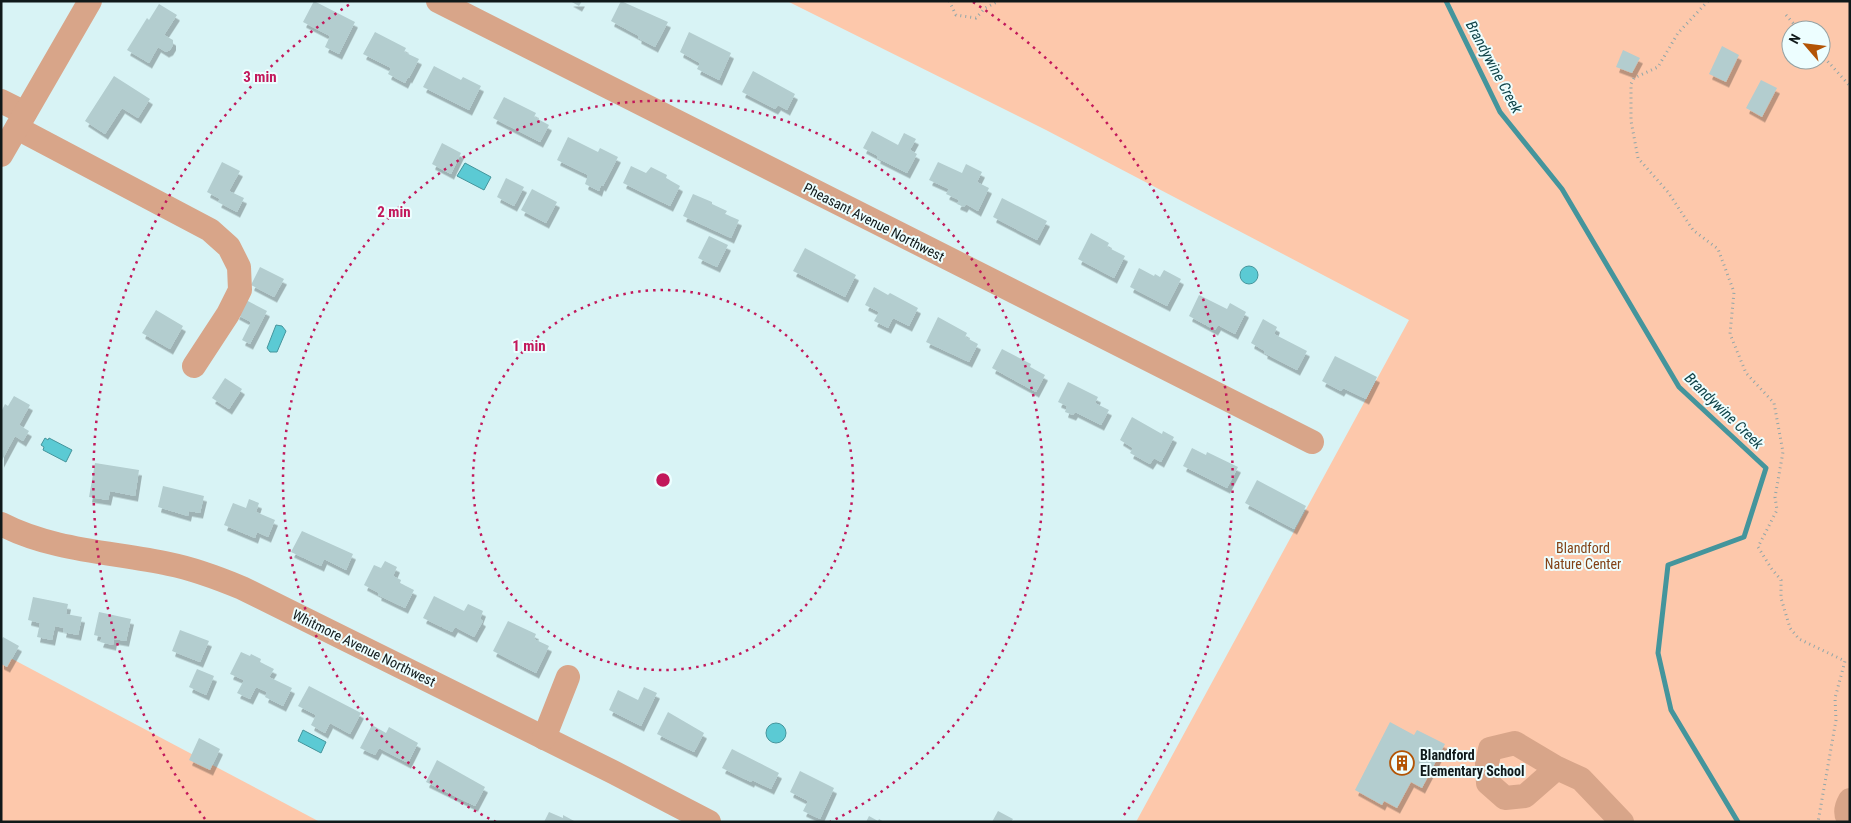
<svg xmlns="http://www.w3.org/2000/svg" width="1851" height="823" viewBox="0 0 1851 823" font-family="'Roboto Condensed',sans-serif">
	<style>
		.green { fill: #fdc8ab; fill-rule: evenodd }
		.water { fill: #5bcad4; stroke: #44959c }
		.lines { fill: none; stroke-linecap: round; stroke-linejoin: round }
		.stream { stroke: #44959c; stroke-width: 5 }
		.building { fill: #b3cdcf; filter: url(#shadow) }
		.path { stroke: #91a6a8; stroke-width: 3; stroke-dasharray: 1 4; stroke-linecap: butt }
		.minor { stroke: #d8a589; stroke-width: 24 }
		.ring { fill: none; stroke: #c2185b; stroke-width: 2.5; stroke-dasharray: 2.5 5 }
		.labels { text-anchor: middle; stroke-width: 4; stroke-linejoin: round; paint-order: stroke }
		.street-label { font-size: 14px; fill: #10191a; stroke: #edfeff }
		.park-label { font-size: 14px; fill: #834216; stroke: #edfeff }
		.poi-label { font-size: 14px; font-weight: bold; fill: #10191a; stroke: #edfeff; text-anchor: start }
		.water-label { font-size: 15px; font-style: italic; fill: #104348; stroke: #edfeff }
		.centre { fill: #c2185b; stroke: #edfeff; stroke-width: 2.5 }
		.ring-label { font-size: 15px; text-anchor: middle; font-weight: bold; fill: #c2185b; stroke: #edfeff; stroke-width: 4; stroke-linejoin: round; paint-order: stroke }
	</style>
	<defs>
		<filter id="shadow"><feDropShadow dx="3" dy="5.5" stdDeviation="0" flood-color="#0004"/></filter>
	</defs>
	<rect width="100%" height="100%" fill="#d8f3f5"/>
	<g class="green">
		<path d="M 787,1 L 1850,1 L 1850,802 L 1839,822 L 1136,822 L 1409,320 L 1046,130 ZM 1791,30 L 1821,30 L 1821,60 L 1791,60 Z"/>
		<path d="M 1,653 L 320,822 L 1,822 Z"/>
	</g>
	<g class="water">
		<path d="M 465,163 L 491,177 L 484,190 L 457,176 Z"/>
		<circle cx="1249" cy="275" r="9"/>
		<path d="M 276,325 L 282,326 L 286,331 L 277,352 L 270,352 L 267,348 Z"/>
		<path d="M 45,438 L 48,440 L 49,438 L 72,450 L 66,462 L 43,450 L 44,447 L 41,445 Z"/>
		<circle cx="776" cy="733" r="10"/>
		<path d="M 303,730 L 326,742 L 321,753 L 298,741 Z"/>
	</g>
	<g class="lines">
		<path class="stream" d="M 1446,1 L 1500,112 L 1562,189 L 1679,387 L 1766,468 L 1744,537 L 1668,565 L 1658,653 L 1671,710 L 1738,822"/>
	</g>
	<g class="building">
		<path d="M 314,1 L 355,22 L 339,54 L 325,47 L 330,36 L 303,22 Z"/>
		<path d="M 570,1 L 582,1 L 579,6 Z"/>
		<path d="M 621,1 L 668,22 L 655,47 L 638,38 L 639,36 L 611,21 Z"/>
		<path d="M 159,4 L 177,15 L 164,35 L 173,40 L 173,45 L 170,50 L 166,52 L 158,47 L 149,63 L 127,50 L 147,18 L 149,20 Z"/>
		<path d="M 375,32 L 406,48 L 404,52 L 419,59 L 409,78 L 408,77 L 405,83 L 388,74 L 391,68 L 363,54 Z"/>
		<path d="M 689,32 L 731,53 L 719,80 L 697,69 L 700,63 L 680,52 Z"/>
		<path d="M 1722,46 L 1739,55 L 1726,82 L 1709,74 Z"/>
		<path d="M 1623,50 L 1640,58 L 1632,73 L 1616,67 Z"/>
		<path d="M 434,66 L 461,80 L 463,77 L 481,86 L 469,110 L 423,87 Z"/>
		<path d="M 753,71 L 795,94 L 787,110 L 778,105 L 775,109 L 742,92 Z"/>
		<path d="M 114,76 L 150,99 L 138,118 L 122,108 L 105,134 L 85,121 Z"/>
		<path d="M 1761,80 L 1777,88 L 1762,117 L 1746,108 Z"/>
		<path d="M 504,97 L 536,113 L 534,117 L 549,125 L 540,142 L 493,118 Z"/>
		<path d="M 872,131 L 898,145 L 904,133 L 916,139 L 910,150 L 917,154 L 907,173 L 877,158 L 878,156 L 863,148 Z"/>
		<path d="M 568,137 L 598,152 L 600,148 L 618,157 L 603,186 L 601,185 L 599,191 L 585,184 L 588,175 L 557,160 Z"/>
		<path d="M 442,143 L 461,153 L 451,174 L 432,164 Z"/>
		<path d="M 222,162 L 240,171 L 229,191 L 244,198 L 237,212 L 218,202 L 220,199 L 207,192 Z"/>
		<path d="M 938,162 L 962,173 L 966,164 L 982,172 L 977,182 L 989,188 L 978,211 L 966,204 L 964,207 L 957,204 L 959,200 L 946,194 L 949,189 L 929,180 Z"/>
		<path d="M 631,166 L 646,173 L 651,167 L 667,175 L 666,178 L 680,186 L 670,206 L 623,183 Z"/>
		<path d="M 506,178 L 524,187 L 514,206 L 497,197 Z"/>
		<path d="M 532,189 L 557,202 L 546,223 L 521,210 Z"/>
		<path d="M 693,194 L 712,202 L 712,204 L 727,211 L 725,214 L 739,220 L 731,238 L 683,216 Z"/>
		<path d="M 1002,198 L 1047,221 L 1037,240 L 993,217 Z"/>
		<path d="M 1091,233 L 1109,243 L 1107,247 L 1125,256 L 1114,278 L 1078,259 Z"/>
		<path d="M 709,236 L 728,245 L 717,267 L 698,258 Z"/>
		<path d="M 805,248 L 856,275 L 845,297 L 793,271 Z"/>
		<path d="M 260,267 L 284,279 L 274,297 L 251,285 Z"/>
		<path d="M 1139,268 L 1154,276 L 1155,274 L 1160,277 L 1164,270 L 1181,279 L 1167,306 L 1130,287 Z"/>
		<path d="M 874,287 L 888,295 L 890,293 L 918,308 L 909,326 L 893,318 L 888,328 L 874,321 L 879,312 L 865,305 Z"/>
		<path d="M 1199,295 L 1227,309 L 1230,303 L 1246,312 L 1235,334 L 1218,325 L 1215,330 L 1189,316 Z"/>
		<path d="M 244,299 L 267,311 L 250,344 L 242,340 L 251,322 L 236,314 Z"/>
		<path d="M 156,310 L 183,326 L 170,349 L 142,333 Z"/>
		<path d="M 938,317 L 967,333 L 965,337 L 978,344 L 969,362 L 926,342 Z"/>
		<path d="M 1263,319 L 1277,327 L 1274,334 L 1307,351 L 1297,370 L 1264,353 L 1265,351 L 1251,343 Z"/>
		<path d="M 1002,349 L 1031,364 L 1030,367 L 1045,375 L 1036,392 L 992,368 Z"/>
		<path d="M 1335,356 L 1377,377 L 1366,399 L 1343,388 L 1341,391 L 1322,381 Z"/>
		<path d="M 225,378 L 242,389 L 229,409 L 212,398 Z"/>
		<path d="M 1068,382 L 1098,397 L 1095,403 L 1109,410 L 1101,425 L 1075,412 L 1073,415 L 1065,412 L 1067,406 L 1058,402 Z"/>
		<path d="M 14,396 L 30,405 L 19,425 L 29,431 L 23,441 L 15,436 L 1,462 L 1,412 L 5,404 L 8,406 Z"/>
		<path d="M 1132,417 L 1162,434 L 1163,431 L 1174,437 L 1161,462 L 1154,458 L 1150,464 L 1130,453 L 1133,448 L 1120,440 Z"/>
		<path d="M 1192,448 L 1206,455 L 1207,452 L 1238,467 L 1227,488 L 1183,466 Z"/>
		<path d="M 95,463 L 139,470 L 135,496 L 110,491 L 108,500 L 89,497 Z"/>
		<path d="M 1257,480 L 1306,506 L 1294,529 L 1245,503 Z"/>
		<path d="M 163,486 L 204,496 L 200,513 L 189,511 L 188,516 L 158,507 Z"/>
		<path d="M 249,499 L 259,503 L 256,512 L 275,520 L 268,537 L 257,532 L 255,538 L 224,525 L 233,503 L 246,508 Z"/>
		<path d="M 302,531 L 353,554 L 346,570 L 324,559 L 321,566 L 291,552 Z"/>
		<path d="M 385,561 L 397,567 L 393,576 L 401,580 L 400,583 L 414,590 L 405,608 L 378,595 L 379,593 L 364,585 L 374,565 L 381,568 Z"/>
		<path d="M 434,596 L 464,611 L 468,604 L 483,611 L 480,619 L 483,621 L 474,637 L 455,627 L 452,632 L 423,618 Z"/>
		<path d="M 33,597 L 68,604 L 66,614 L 82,617 L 78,635 L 63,632 L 64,628 L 55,626 L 52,640 L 37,637 L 40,623 L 28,620 Z"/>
		<path d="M 99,612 L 131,619 L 126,641 L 114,639 L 113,645 L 100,642 L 102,637 L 94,635 Z"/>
		<path d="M 508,621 L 536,634 L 534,639 L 549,646 L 536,673 L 493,651 Z"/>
		<path d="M 180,630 L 209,641 L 200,662 L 172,651 Z"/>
		<path d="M 3,637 L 19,646 L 7,667 L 1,664 L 1,641 Z"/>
		<path d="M 241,652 L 250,656 L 251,654 L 261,659 L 260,662 L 274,669 L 269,677 L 292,688 L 283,706 L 265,697 L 267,692 L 256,687 L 250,699 L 237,693 L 244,680 L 230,674 Z"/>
		<path d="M 197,669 L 214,676 L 206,695 L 189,687 Z"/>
		<path d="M 309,686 L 361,713 L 350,734 L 330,723 L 325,733 L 311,725 L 316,715 L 298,706 Z"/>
		<path d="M 644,687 L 657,693 L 641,726 L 609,710 L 618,690 L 638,700 Z"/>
		<path d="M 668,712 L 704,733 L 694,752 L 657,734 Z"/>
		<path d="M 1390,722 L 1414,735 L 1417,730 L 1445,744 L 1422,788 L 1411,782 L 1397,808 L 1384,801 L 1382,805 L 1355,790 Z"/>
		<path d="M 372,725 L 386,733 L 389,727 L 418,743 L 408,763 L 379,748 L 375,755 L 360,748 Z"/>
		<path d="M 199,738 L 220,749 L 210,770 L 189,760 Z"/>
		<path d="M 732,749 L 779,773 L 771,789 L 752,780 L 751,782 L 722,768 Z"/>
		<path d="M 437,760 L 485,787 L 475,806 L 426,782 Z"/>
		<path d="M 800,771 L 834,788 L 820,819 L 803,811 L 808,801 L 790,792 Z"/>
		<path d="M 998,811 L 1013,819 L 1011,822 L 992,822 Z"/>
		<path d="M 549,812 L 563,818 L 563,815 L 576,822 L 544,822 Z"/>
		<path d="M 869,816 L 878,821 L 879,819 L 884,822 L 866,822 Z"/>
	</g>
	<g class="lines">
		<g class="path">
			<path d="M 949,1 L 956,15 L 976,18 L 985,8 L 999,1"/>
			<path d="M 1708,1 L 1678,33 L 1658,67 L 1634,78 L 1631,84 L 1631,121 L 1638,158 L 1668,192 L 1693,230 L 1718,249 L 1734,292 L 1730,334 L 1746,373 L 1774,403 L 1783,452 L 1775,497 L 1777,510 L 1758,547 L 1771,568 L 1781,580 L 1781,598 L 1790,628 L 1799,639 L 1845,661 L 1835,698 L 1836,720 L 1818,822"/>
			<path d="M 1786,15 L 1799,30"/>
			<path d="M 1821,54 L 1850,86"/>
		</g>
		<g class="minor">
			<path d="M 438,1 L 1312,442"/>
			<path d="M 1,101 L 25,113"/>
			<path d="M 17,128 L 210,230 L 229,247 L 239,267 L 240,290 L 228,314 L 194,366"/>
			<path d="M 1,155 L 90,1"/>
			<path d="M 1,524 C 53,551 113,552 169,564 C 194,569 218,578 242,588 L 613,772 L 709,822"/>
			<path d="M 544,738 L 568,677"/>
			<path d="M 1557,768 L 1525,796 L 1505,798 L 1488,783 L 1487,764 L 1490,749 L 1515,743 L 1557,768 L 1581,779 L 1622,822"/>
			<path d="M 1850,800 C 1846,807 1844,814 1850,821"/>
		</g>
	</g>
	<g class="ring">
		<circle cx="663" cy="480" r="190"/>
		<path d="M496 822A380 380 0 1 1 830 822"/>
		<path d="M205 819A570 570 0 0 1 353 2M973 2A570 570 0 0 1 1121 819"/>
	</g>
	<defs>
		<g id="building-ring" transform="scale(1.25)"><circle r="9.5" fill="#edfeff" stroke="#b35405" stroke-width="1.5"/><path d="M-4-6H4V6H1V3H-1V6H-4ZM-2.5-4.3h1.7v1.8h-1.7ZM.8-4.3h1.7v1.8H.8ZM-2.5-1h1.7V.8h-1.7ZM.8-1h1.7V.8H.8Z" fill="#b35405"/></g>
	</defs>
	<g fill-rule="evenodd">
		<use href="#building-ring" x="1402" y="763"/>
	</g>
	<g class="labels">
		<g class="street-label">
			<text transform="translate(874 222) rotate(27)" y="5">Pheasant Avenue Northwest</text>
			<text transform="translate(364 648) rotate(26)" y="5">Whitmore Avenue Northwest</text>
		</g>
		<g class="park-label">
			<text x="1583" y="553">Blandford<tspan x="1583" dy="16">Nature Center</tspan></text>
		</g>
		<g class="poi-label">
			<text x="1420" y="760">Blandford<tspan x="1420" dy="16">Elementary School</tspan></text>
		</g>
		<g class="water-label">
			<text transform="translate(1494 67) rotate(62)" y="5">Brandywine Creek</text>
			<text transform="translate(1724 411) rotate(44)" y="5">Brandywine Creek</text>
		</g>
	</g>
	<circle cx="663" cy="480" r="8" class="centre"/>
	<g class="ring-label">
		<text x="260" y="82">3 min</text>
		<text x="394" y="217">2 min</text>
		<text x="529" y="351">1 min</text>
	</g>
	<rect width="1851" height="823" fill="none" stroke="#10191a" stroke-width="5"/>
	<g transform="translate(1806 45) rotate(298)"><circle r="24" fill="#edfeff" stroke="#95a2a3"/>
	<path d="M0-4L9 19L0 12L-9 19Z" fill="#b35405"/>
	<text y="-8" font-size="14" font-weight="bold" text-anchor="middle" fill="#10191a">N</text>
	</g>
</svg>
